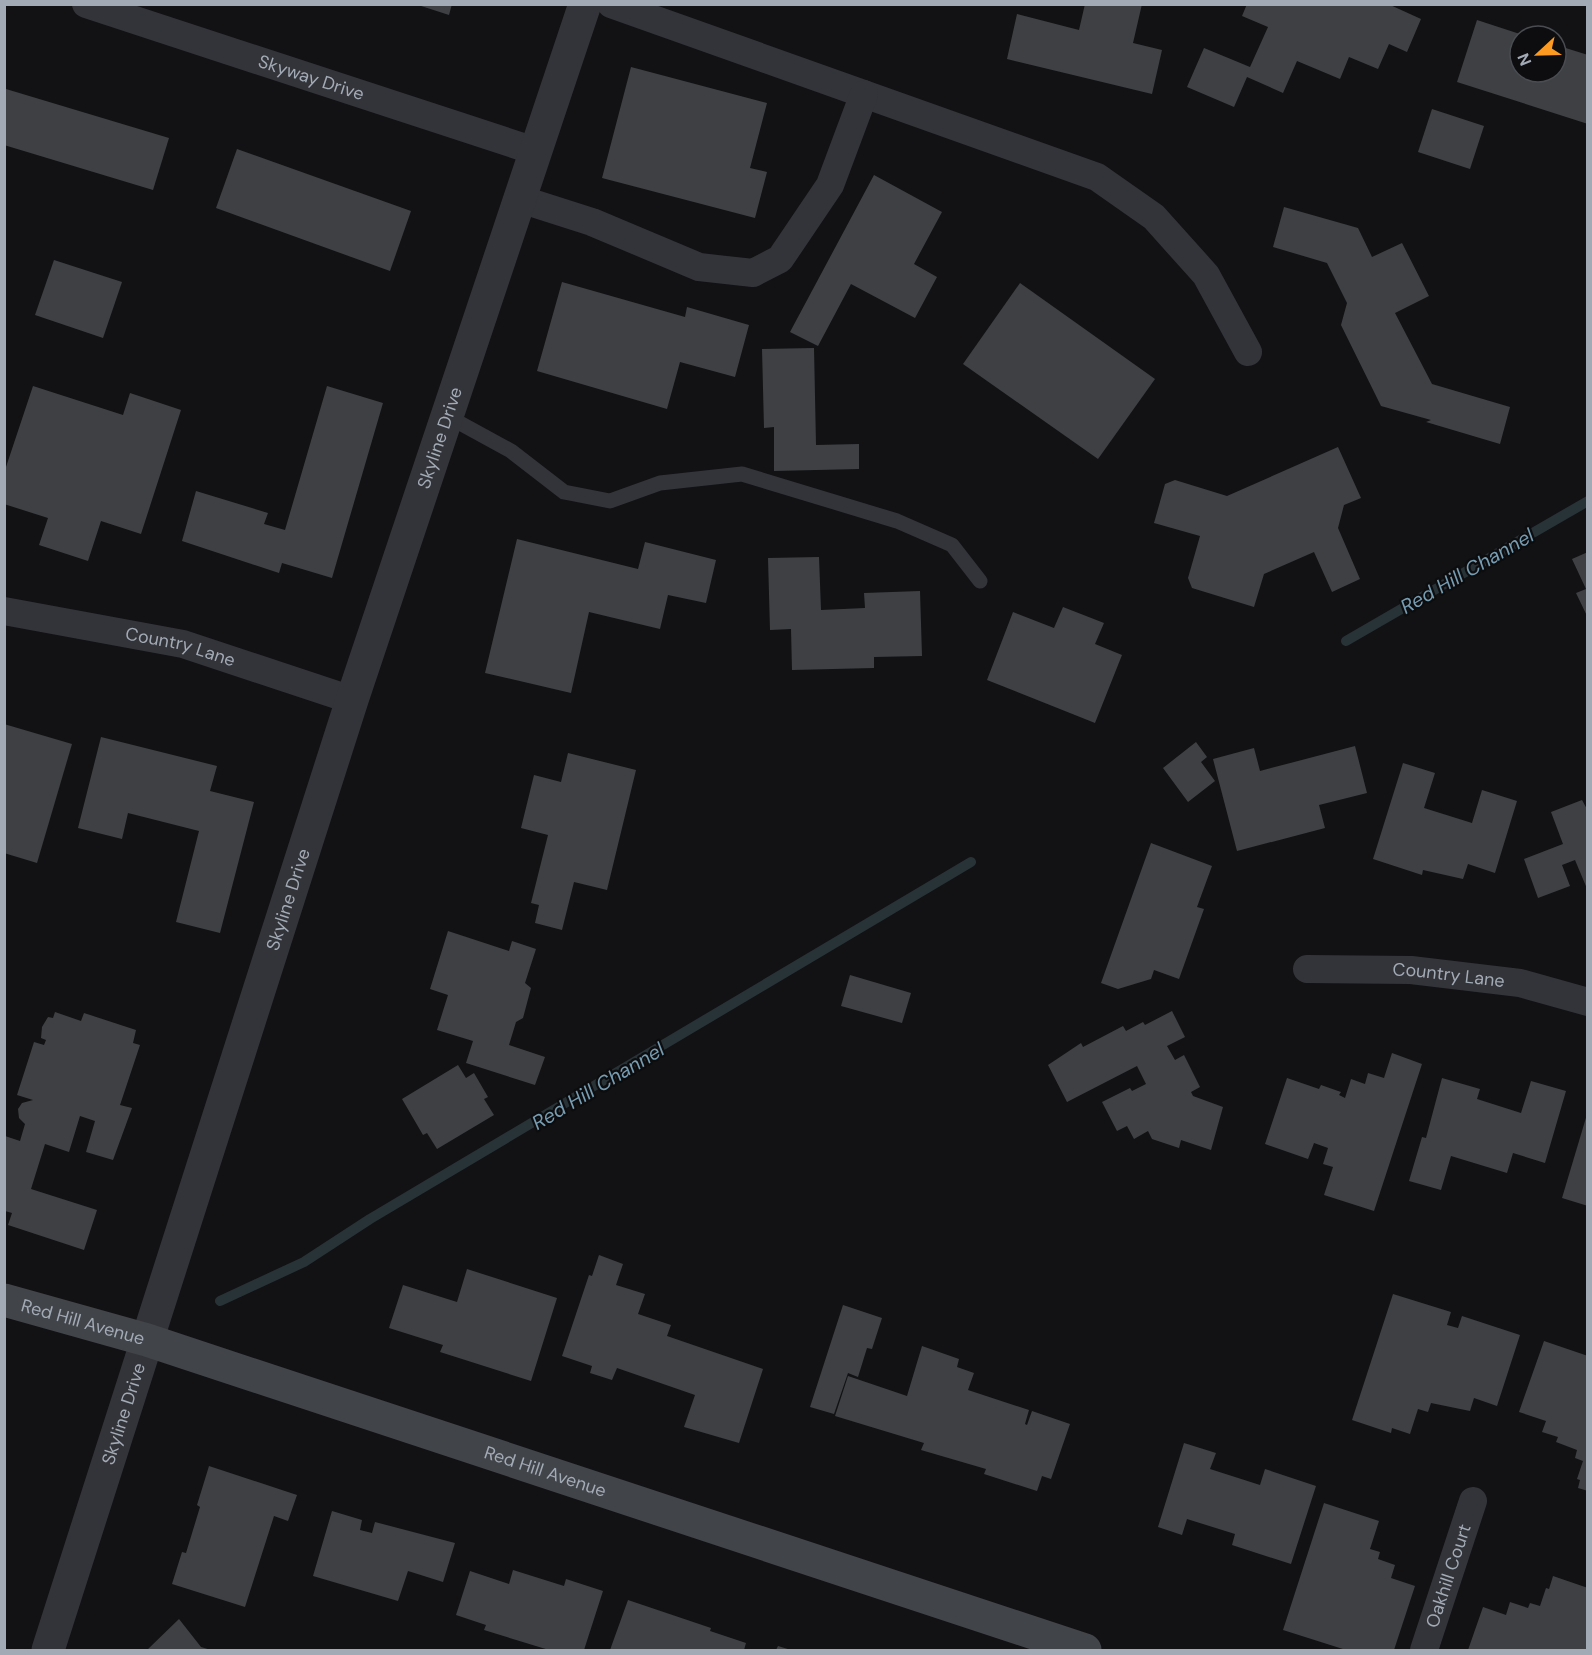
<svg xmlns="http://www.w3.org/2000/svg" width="1592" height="1655" viewBox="0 0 1592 1655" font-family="'DM Sans',sans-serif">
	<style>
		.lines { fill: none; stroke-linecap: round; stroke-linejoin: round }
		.stream { stroke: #283338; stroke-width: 10 }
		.building { fill: #3e4044 }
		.service { stroke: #333439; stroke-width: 15 }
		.minor { stroke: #333439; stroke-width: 28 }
		.tertiary { stroke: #333439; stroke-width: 33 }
		.secondary { stroke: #414449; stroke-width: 33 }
		.labels { text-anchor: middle; stroke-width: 4.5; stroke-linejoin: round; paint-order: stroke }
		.street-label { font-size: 18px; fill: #a2aab5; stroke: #0d0d0f }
		.water-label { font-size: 20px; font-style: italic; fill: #779db3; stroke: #0d0d0f }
	</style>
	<rect width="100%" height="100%" fill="#121214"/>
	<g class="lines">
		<g class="stream">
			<path d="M 1346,641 L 1588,501"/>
			<path d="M 220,1301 L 304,1262 L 370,1219 L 971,862"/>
		</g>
	</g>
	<g class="building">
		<path d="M 415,4 L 452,4 L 449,15 Z"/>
		<path d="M 1085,4 L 1142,4 L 1133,43 L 1162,50 L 1152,94 L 1007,59 L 1017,14 L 1079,30 Z"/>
		<path d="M 1247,4 L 1388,4 L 1421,19 L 1407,52 L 1389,44 L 1378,69 L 1349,57 L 1340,79 L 1297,61 L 1283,93 L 1247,77 L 1234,107 L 1187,87 L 1204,48 L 1250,67 L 1268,27 L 1242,16 Z"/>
		<path d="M 1477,20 L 1526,36 L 1520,36 L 1520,72 L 1556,72 L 1556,45 L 1588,55 L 1588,124 L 1457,82 Z"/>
		<path d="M 631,67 L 767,103 L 750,168 L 767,172 L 755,218 L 602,178 Z"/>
		<path d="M 6,89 L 169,138 L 153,190 L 4,145 Z"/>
		<path d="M 1432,109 L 1484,126 L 1470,169 L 1418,152 Z"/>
		<path d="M 237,149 L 411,211 L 390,271 L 216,208 Z"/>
		<path d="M 874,175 L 942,212 L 914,264 L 937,277 L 915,318 L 851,284 L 818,346 L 790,332 Z"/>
		<path d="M 1284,207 L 1358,228 L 1372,257 L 1402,243 L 1429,296 L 1395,313 L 1432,384 L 1510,407 L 1500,444 L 1426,422 L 1431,420 L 1381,406 L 1341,325 L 1347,303 L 1327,263 L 1273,247 Z"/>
		<path d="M 54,260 L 122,282 L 103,338 L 35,315 Z"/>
		<path d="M 562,282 L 685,317 L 687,307 L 749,325 L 735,377 L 680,362 L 667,409 L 537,371 Z"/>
		<path d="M 1020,283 L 1155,379 L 1098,459 L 963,364 Z"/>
		<path d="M 814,348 L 816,445 L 859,444 L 859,469 L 774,471 L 774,427 L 764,428 L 762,349 Z"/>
		<path d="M 33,386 L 123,415 L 130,393 L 181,410 L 141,534 L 101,521 L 88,561 L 39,545 L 48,518 L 4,504 L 4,473 Z"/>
		<path d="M 327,386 L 383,403 L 332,578 L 282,563 L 279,573 L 182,541 L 196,491 L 268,513 L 264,524 L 285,530 Z"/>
		<path d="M 1338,447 L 1361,498 L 1344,505 L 1338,528 L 1360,579 L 1332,592 L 1314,552 L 1264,574 L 1254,607 L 1192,588 L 1188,578 L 1200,536 L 1154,523 L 1165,484 L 1175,480 L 1227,496 Z"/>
		<path d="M 517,539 L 638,569 L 645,542 L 716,560 L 706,603 L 668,595 L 660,629 L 589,612 L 571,693 L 485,673 Z"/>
		<path d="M 1588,552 L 1588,618 L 1576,593 L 1586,589 L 1572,559 Z"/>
		<path d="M 819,557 L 821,610 L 865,608 L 864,593 L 920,591 L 922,656 L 874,657 L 874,668 L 792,670 L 791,629 L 770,630 L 768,558 Z"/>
		<path d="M 1063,607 L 1104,623 L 1095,644 L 1122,655 L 1095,723 L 987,680 L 1013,612 L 1054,628 Z"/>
		<path d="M 4,724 L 72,744 L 37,863 L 4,853 Z"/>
		<path d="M 101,737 L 217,766 L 210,791 L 254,802 L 220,933 L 176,922 L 199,831 L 128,813 L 122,839 L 78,828 Z"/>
		<path d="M 1196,742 L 1207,757 L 1201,762 L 1215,781 L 1188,802 L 1163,768 Z"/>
		<path d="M 1355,746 L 1367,793 L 1319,805 L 1325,828 L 1237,851 L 1213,759 L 1254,748 L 1260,771 Z"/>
		<path d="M 568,753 L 636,770 L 607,890 L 574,882 L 562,930 L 535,923 L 539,905 L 531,903 L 548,835 L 521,828 L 534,775 L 561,782 Z"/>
		<path d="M 1403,763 L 1435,773 L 1424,808 L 1472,823 L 1482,790 L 1517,801 L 1495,873 L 1468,864 L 1463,879 L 1423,870 L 1422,875 L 1373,859 Z"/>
		<path d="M 1582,800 L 1588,811 L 1588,891 L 1575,860 L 1562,865 L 1570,886 L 1538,898 L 1524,859 L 1563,844 L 1551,812 Z"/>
		<path d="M 1151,843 L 1212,866 L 1197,907 L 1204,909 L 1179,979 L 1154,970 L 1151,979 L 1118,989 L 1101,983 Z"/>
		<path d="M 448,931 L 509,951 L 512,941 L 536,949 L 525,983 L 531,988 L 523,1018 L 516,1022 L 509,1045 L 545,1057 L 535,1085 L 466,1063 L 473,1041 L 437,1030 L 448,995 L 430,989 Z"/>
		<path d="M 850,975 L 911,993 L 902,1023 L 841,1006 Z"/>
		<path d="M 1172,1011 L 1185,1037 L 1167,1046 L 1175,1060 L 1184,1055 L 1200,1087 L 1191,1092 L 1193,1096 L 1223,1107 L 1211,1150 L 1181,1140 L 1179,1148 L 1152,1139 L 1148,1131 L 1134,1139 L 1127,1126 L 1117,1131 L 1102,1102 L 1130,1088 L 1132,1091 L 1146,1084 L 1137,1066 L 1067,1102 L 1048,1065 L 1081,1043 L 1083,1047 L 1123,1026 L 1126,1031 L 1143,1022 L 1145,1025 Z"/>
		<path d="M 55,1012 L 81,1021 L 84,1013 L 136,1030 L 133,1043 L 140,1045 L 120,1105 L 132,1108 L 113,1160 L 86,1152 L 95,1121 L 80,1116 L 69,1152 L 45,1144 L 31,1189 L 97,1210 L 84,1250 L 8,1225 L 12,1213 L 5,1211 L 5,1136 L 20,1141 L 25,1124 L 19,1118 L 18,1109 L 22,1103 L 33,1100 L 17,1095 L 34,1042 L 44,1045 L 46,1040 L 41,1038 L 42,1027 L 48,1017 L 53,1018 Z"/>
		<path d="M 1392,1053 L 1422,1064 L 1374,1211 L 1324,1195 L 1333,1167 L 1323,1164 L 1328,1148 L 1314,1143 L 1308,1159 L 1265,1144 L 1287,1078 L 1319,1089 L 1321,1085 L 1341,1092 L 1339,1095 L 1345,1098 L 1351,1079 L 1365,1084 L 1368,1073 L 1384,1078 Z"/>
		<path d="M 458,1065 L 466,1078 L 474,1073 L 488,1097 L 484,1099 L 494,1115 L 437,1149 L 427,1133 L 423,1135 L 402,1099 Z"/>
		<path d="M 1442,1078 L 1480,1089 L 1477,1099 L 1521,1113 L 1531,1081 L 1566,1091 L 1545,1163 L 1513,1153 L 1507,1173 L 1451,1156 L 1441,1190 L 1409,1181 L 1422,1137 L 1426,1138 Z"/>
		<path d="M 1588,1111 L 1588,1206 L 1562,1198 Z"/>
		<path d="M 599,1255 L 623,1264 L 616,1285 L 645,1294 L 638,1314 L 671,1325 L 667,1336 L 763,1369 L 739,1443 L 684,1427 L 695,1395 L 617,1368 L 612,1380 L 590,1373 L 592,1366 L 562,1356 L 589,1275 L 592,1276 Z"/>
		<path d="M 467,1269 L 557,1298 L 531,1381 L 440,1352 L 443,1345 L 389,1328 L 403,1285 L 457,1302 Z"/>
		<path d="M 1393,1294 L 1451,1312 L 1447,1325 L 1458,1328 L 1462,1316 L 1520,1335 L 1497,1406 L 1474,1398 L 1470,1411 L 1431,1403 L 1428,1412 L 1418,1409 L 1410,1434 L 1392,1428 L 1391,1433 L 1352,1420 Z"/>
		<path d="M 843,1305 L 882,1318 L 872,1349 L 867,1348 L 858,1377 L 848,1373 L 834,1414 L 810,1407 Z"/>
		<path d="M 1544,1341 L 1588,1356 L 1588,1491 L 1578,1488 L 1580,1480 L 1577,1479 L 1583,1461 L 1575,1458 L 1577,1450 L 1556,1442 L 1558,1437 L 1542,1432 L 1546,1421 L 1519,1412 Z"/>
		<path d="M 922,1346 L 959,1359 L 957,1367 L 974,1373 L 968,1390 L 1029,1410 L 1025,1424 L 1027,1425 L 1032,1411 L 1070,1424 L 1051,1479 L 1042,1476 L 1037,1491 L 984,1474 L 986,1469 L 921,1450 L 924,1443 L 835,1416 L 848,1376 L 907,1396 Z"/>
		<path d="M 1184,1443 L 1216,1453 L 1210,1469 L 1260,1485 L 1265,1469 L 1316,1486 L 1291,1564 L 1232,1545 L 1235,1534 L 1187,1519 L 1182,1535 L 1158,1527 Z"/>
		<path d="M 209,1466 L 297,1495 L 288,1521 L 274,1516 L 245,1607 L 172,1584 L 182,1552 L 186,1553 L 200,1507 L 197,1505 Z"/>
		<path d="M 1324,1503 L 1379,1521 L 1370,1549 L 1380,1552 L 1378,1559 L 1395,1565 L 1391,1578 L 1415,1586 L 1394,1650 L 1346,1650 L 1283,1630 Z"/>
		<path d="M 332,1511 L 362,1520 L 360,1530 L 372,1533 L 375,1522 L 455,1543 L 443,1582 L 408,1571 L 398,1601 L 313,1576 Z"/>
		<path d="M 513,1570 L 564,1586 L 566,1579 L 603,1591 L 584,1650 L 549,1650 L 484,1630 L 486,1625 L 456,1615 L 470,1571 L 509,1584 Z"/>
		<path d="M 1553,1576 L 1588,1588 L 1586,1650 L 1468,1650 L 1483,1607 L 1506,1615 L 1510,1602 L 1528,1608 L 1530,1603 L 1540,1606 L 1546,1588 L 1549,1589 Z"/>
		<path d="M 628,1600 L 711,1628 L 710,1631 L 746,1643 L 744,1650 L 610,1650 Z"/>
		<path d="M 179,1619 L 201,1647 L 211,1650 L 147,1650 Z"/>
		<path d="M 778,1646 L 791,1650 L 776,1650 Z"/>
	</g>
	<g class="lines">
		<path class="service" d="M 447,416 L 511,451 L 564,492 L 610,501 L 660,483 L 742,474 L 897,521 L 952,545 L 980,581"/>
		<g class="minor">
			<path id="s1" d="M 86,4 L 535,151"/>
			<path d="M 611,4 L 1097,177 L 1154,217 L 1206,275 L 1248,352"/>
			<path d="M 520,199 L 592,222 L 699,267 L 753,273 L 780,259 L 830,185 L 864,94"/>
			<path id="s2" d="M 4,611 L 183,644 L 352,700"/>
			<path id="s3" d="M 1307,969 L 1411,970 L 1520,983 L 1588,1002"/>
			<path id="s4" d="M 1424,1650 L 1473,1501"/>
		</g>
		<path class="tertiary" id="s5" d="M 48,1650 L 352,700 L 585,4"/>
		<path class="secondary" id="s6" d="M 4,1300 L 147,1340 L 1085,1650"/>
	</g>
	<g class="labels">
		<g class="street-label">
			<text dy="6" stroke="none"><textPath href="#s1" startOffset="237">Skyway Drive</textPath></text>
			<text dy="6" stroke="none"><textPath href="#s5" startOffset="1274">Skyline Drive</textPath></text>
			<text dy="6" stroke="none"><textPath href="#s2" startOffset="180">Country Lane</textPath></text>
			<text dy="6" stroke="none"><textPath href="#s5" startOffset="788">Skyline Drive</textPath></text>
			<text dy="6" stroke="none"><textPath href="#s3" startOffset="142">Country Lane</textPath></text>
			<text dy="6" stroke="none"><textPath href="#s6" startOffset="82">Red Hill Avenue</textPath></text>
			<text dy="6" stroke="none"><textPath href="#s5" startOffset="248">Skyline Drive</textPath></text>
			<text dy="6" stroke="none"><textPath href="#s6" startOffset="568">Red Hill Avenue</textPath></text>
			<text dy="6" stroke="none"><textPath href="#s4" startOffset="78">Oakhill Court</textPath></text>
		</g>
		<g class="water-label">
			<text transform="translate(1467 571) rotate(-30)" y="7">Red Hill Channel</text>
			<text transform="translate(598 1086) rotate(-31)" y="7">Red Hill Channel</text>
		</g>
	</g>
	<rect width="1592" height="1655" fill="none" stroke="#a2aab5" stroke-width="12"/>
	<g transform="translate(1538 54) rotate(248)"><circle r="28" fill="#0d0d0f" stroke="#494c51" stroke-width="1.5"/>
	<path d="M0-4.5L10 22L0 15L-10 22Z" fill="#fd9a21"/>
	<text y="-9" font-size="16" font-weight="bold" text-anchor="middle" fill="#a2aab5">N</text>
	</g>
</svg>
